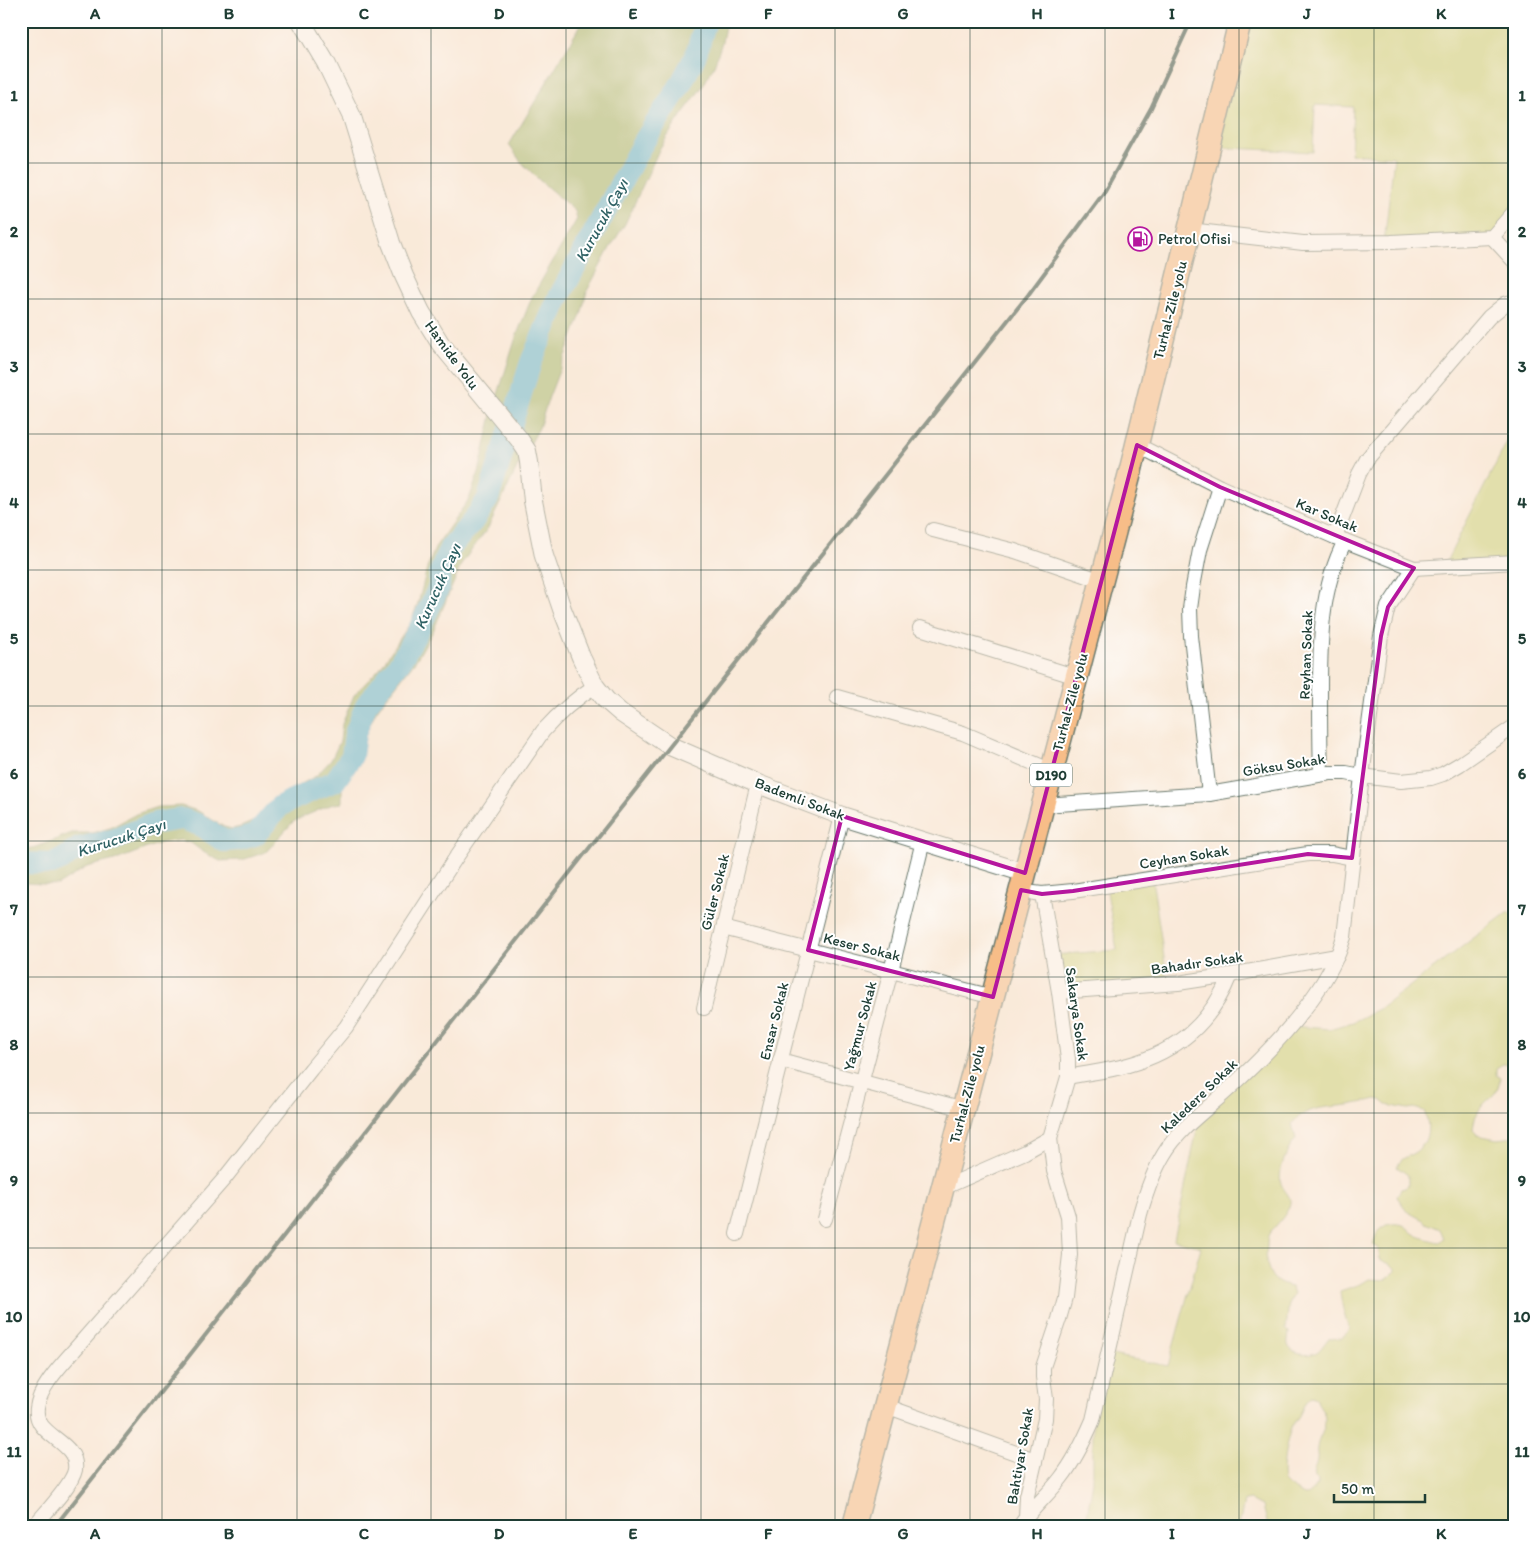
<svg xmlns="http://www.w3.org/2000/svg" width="1536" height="1547" viewBox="0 0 1536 1547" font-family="Itim,sans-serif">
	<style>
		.green { fill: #c6d375; stroke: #728854; fill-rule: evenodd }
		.forest { fill: #9cb566; stroke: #5e794d }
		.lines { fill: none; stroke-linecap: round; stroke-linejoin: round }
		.river { stroke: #54b4d3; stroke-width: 22 }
		.minor-casing { stroke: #6b7a6e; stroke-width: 16 }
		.tertiary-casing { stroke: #6b7a6e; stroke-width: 20 }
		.primary-casing { stroke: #6b7a6e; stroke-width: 25 }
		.minor { stroke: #fff; stroke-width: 14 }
		.tertiary { stroke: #fff; stroke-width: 18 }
		.primary { stroke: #f7bd88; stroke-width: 22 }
		.rail { stroke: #1f3d34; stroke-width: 4 }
		.marked { fill: none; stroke: #b5179e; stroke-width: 4; stroke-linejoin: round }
		.grid { fill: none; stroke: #1f3d34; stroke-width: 1; stroke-opacity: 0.55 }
		.labels { text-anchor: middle; stroke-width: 4; stroke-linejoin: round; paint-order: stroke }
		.shield { fill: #fff; stroke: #627771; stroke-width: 1 }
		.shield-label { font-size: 14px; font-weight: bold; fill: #1f3d34 }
		.poi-label { font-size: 15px; fill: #1f3d34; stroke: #fff; text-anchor: start }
		.street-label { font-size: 15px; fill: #1f3d34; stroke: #fff }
		.water-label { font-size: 16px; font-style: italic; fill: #2f6164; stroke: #fff }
		.neatline { fill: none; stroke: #1f3d34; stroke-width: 2 }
		.grid-label { font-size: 16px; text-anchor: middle; font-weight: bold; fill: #1f3d34 }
	</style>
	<rect width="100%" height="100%" fill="#fff"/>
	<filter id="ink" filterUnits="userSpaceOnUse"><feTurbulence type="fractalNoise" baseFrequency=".02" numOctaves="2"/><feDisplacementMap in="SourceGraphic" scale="10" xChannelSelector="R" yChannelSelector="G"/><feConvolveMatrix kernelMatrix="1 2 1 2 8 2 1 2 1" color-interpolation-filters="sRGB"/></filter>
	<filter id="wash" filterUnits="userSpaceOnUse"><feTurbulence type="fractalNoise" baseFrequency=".0096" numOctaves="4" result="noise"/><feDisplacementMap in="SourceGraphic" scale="20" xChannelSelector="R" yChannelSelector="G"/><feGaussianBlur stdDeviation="1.12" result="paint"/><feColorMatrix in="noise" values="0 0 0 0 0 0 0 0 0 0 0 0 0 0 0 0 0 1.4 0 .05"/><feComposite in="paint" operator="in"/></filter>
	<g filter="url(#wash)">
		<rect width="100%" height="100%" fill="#f9ead9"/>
		<g class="green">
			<path d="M 1240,21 L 1515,21 L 1515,211 L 1492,237 L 1384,243 L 1394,157 L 1351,154 L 1353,107 L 1315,105 L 1313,152 L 1209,147 Z"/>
			<path d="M 1515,426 L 1515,562 L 1444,566 Z"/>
			<path d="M 1152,878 L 1168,984 L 1059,992 L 1052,955 L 1117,950 L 1106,886 Z"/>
			<path d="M 1508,912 L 1515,917 L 1515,1063 L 1503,1064 L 1496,1068 L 1496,1075 L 1500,1078 C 1498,1099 1485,1097 1477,1114 C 1474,1118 1474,1124 1473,1129 L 1477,1135 L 1497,1139 L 1515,1137 L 1515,1526 L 1268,1526 L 1263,1506 L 1250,1500 L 1244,1501 L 1239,1526 L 1085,1526 L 1093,1482 L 1093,1420 L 1107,1354 L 1168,1366 L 1201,1247 L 1174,1240 L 1200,1115 L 1290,1026 L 1329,1029 L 1353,1022 L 1381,1008 ZM 1376,1099 L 1381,1100 L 1387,1105 L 1408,1109 L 1414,1108 L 1424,1111 C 1431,1127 1429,1145 1412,1154 C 1405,1158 1400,1159 1397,1167 L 1408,1175 L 1408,1185 L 1405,1188 L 1401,1189 L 1397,1197 L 1408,1212 L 1423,1220 L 1426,1223 L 1440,1229 L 1444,1238 L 1440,1242 C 1436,1242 1419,1237 1416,1235 C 1411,1233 1408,1227 1403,1225 C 1397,1223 1391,1224 1386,1225 L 1377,1233 L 1373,1244 L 1379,1249 L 1380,1259 C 1385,1263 1393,1263 1396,1271 L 1385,1280 L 1369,1279 L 1361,1284 L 1340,1291 C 1340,1299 1346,1322 1349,1329 C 1343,1340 1339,1338 1328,1339 C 1325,1343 1321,1349 1317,1352 C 1309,1357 1291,1355 1288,1345 C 1287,1341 1289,1336 1289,1332 L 1286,1329 L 1289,1302 L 1294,1294 L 1291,1287 C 1271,1283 1269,1273 1265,1255 C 1269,1247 1265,1239 1270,1232 C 1271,1230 1274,1229 1275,1227 C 1280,1221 1289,1211 1290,1203 C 1291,1196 1285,1192 1282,1186 C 1276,1173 1287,1149 1296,1139 L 1292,1124 C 1302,1109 1324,1107 1340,1106 C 1352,1105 1364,1102 1376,1099 ZM 1312,1396 L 1316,1398 C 1318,1406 1325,1410 1325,1419 C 1326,1431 1318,1437 1317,1448 C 1316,1452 1318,1456 1317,1460 C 1316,1466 1312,1472 1314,1478 L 1318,1481 L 1318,1485 L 1307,1495 L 1304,1495 L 1290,1487 L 1284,1481 C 1281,1469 1287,1435 1293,1424 C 1295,1421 1298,1418 1300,1414 C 1304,1406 1304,1401 1312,1396 Z"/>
		</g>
		<path class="forest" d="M 583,21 L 726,21 L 722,42 L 714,66 L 703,86 L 679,119 L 660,148 L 625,224 L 610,248 L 587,291 L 582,312 L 549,397 L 539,428 L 518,466 L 488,528 L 462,563 L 433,631 L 416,660 L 376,711 L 364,737 L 361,759 L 342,785 L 342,803 L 333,804 L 305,816 L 293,822 L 266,852 L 242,860 L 220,861 L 203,852 L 191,843 L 181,840 L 160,843 L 119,859 L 87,867 L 58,885 L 25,883 L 21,884 L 21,850 L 36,847 L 72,833 L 92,833 L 110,828 L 136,814 L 157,807 L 181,806 L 198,811 L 224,827 L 232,829 L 241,827 L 254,821 L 276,798 L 316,776 L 331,760 L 340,741 L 342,724 L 354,695 L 380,668 L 411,622 L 419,600 L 427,568 L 436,546 L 469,499 L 479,472 L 493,410 L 516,337 L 532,297 L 577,219 L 575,211 L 538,179 L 521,162 L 509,145 Z"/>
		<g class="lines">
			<path class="river" d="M 21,863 L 52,864 L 63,859 L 79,848 L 113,840 L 155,823 L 182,819 L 200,825 L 224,841 L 238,840 L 255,835 L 280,806 L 296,798 L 335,781 L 352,756 L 355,734 L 366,705 L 400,662 L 419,629 L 439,587 L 440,572 L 450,548 L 473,521 L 488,499 L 531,362 L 558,299 L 641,146 L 679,87 L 695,57 L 706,21"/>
		</g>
	</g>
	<g filter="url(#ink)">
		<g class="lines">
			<g class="minor-casing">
				<g id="minor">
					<path d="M 1189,230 L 1303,243 L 1391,242 L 1492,237 L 1515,211"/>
					<path d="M 1492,237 L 1515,262"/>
					<path d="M 1137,445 L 1220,487 L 1335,537 L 1414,568 L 1515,562"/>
					<path d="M 933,530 L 1015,551 L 1102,581"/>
					<path d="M 1335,537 L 1359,474 L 1367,459 L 1489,317 L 1505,304 L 1515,301"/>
					<path d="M 920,628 L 1077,677"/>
					<path d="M 837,697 L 963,733 L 1052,771"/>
					<path d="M 1321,774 C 1320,746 1320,718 1320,690 C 1320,639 1321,587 1345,541"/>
					<path d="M 1209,794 L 1191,636 L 1190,609 L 1193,587 L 1200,550 L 1220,487"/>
					<path d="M 1043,805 L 1209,794 L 1330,773 L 1346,773 L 1362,776 L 1401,781 L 1431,778 L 1443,774 L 1460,764 L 1515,726"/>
					<path d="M 1034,893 L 1042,894 L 1073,891 L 1308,854 L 1332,854 L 1352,858"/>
					<path d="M 723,928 L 993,997"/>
					<path d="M 1059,992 L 1178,983 L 1230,975 L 1337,956"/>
					<path d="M 704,1008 L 758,784"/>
					<path d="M 780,1060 L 964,1109"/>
					<path d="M 1068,1077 C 1088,1073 1109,1071 1128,1065 C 1178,1051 1211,1023 1230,975"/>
					<path d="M 943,1188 L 1025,1152 L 1050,1138 L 1068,1077 L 1068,1059 L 1059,992 L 1042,894"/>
					<path d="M 825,1219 L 891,971 L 923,841"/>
					<path d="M 737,1234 L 842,816"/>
					<path d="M 886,1406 L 1035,1460"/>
					<path d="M 1026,1517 L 1027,1496 L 1045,1419 L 1046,1399 L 1043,1377 L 1043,1367 L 1059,1319 L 1065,1298 L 1070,1255 L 1068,1216 L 1054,1171 L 1050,1138"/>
					<path d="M 34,1526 C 45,1513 72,1485 75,1470 C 79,1440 33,1437 37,1408 C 39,1387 64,1362 77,1347 L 224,1179 L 311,1069 L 346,1027 L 455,859 L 543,731 C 559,713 575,699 595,686"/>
					<path d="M 1020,1526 C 1032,1508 1048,1495 1061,1478 C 1075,1460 1084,1441 1093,1420 L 1140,1214 C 1146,1193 1153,1172 1164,1154 C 1180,1127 1209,1108 1231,1087 C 1268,1053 1315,1004 1336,958 C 1340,952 1341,944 1344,937 L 1362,776 L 1381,636 L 1388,607 L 1414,568"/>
				</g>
			</g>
			<g class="tertiary-casing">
				<path id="tertiary" d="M 301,21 L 326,63 L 352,117 L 391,243 L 404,276 L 421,312 L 440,343 L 519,439 L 527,451 L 529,462 L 533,501 L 544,556 L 562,609 L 581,657 L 595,686 L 606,700 L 621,713 L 670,746 L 758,784 L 842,816 L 1025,873"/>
			</g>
			<g class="primary-casing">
				<path id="primary" d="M 854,1526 L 1131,469 L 1240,21"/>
			</g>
			<use href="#minor" class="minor"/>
			<use href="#tertiary" class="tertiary"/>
			<use href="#primary" class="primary"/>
			<path class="rail" d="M 55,1526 L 594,842 L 1028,295 L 1103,194 L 1151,108 L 1191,21"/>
		</g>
	</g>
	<path d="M0 0H1536V1547H0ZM 1137,445 L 1220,487 L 1414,568 L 1388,607 L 1381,636 L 1352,858 L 1308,854 L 1073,891 L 1042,894 L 1021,890 L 993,997 L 808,950 L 842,816 L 1025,873 Z" fill="#f9ead9" fill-opacity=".55" fill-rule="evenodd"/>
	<path class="marked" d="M 1137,445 L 1220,487 L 1414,568 L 1388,607 L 1381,636 L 1352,858 L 1308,854 L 1073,891 L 1042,894 L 1021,890 L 993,997 L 808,950 L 842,816 L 1025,873 Z"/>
	<path class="grid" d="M 162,21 L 162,1526M 297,21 L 297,1526M 431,21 L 431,1526M 566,21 L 566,1526M 701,21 L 701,1526M 835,21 L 835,1526M 970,21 L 970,1526M 1105,21 L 1105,1526M 1239,21 L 1239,1526M 1374,21 L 1374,1526M 21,163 L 1515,163M 21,299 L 1515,299M 21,434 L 1515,434M 21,570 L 1515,570M 21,706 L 1515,706M 21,841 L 1515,841M 21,977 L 1515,977M 21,1113 L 1515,1113M 21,1248 L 1515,1248M 21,1384 L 1515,1384"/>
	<defs>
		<g id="fuel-ring" transform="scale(1.25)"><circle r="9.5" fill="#fff" stroke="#b5179e" stroke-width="1.5"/><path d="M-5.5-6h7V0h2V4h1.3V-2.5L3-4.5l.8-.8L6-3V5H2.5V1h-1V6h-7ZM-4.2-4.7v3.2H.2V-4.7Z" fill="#b5179e"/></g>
	</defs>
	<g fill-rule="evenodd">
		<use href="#fuel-ring" x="1140" y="239"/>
	</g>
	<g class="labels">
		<rect class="shield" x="1030" y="763.5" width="42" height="23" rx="4"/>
		<g class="shield-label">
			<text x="1051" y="780">D190</text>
		</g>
		<g class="poi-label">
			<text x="1158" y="244">Petrol Ofisi</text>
		</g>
		<g class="street-label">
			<text transform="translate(1170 310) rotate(-76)" y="5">Turhal-Zile yolu</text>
			<text transform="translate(452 355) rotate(54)" y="5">Hamide Yolu</text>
			<text transform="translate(1327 515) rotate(23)" y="5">Kar Sokak</text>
			<text transform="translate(1306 655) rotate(-88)" y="5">Reyhan Sokak</text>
			<text transform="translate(1070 702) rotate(-75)" y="5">Turhal-Zile yolu</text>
			<text transform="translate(1284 765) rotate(-9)" y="5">Göksu Sokak</text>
			<text transform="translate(800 799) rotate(21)" y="5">Bademli Sokak</text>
			<text transform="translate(1184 857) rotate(-9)" y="5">Ceyhan Sokak</text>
			<text transform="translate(715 892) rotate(-76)" y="5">Güler Sokak</text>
			<text transform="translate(862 947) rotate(14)" y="5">Keser Sokak</text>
			<text transform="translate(1197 963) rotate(-8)" y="5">Bahadır Sokak</text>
			<text transform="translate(1077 1014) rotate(82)" y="5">Sakarya Sokak</text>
			<text transform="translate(774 1021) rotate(-76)" y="5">Ensar Sokak</text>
			<text transform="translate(860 1026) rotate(-75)" y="5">Yağmur Sokak</text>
			<text transform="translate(967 1094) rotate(-75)" y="5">Turhal-Zile yolu</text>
			<text transform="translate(1199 1096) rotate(-44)" y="5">Kaledere Sokak</text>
			<text transform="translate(1020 1456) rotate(-80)" y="5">Bahtiyar Sokak</text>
		</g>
		<g class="water-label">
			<text transform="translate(601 220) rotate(-61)" y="6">Kurucuk Çayı</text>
			<text transform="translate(437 586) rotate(-66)" y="6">Kurucuk Çayı</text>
			<text transform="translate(121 837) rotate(-18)" y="6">Kurucuk Çayı</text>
		</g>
	</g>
	<rect width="1536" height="1547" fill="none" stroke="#fff" stroke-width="55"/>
	<path d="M1334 1494v8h91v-8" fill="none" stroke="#1f3d34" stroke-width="2.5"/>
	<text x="1341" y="1494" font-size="15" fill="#1f3d34" stroke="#ffffff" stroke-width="4" paint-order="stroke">50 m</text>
	<rect x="28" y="28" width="1480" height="1492" class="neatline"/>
	<g class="grid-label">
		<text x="95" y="19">A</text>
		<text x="229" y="19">B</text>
		<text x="364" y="19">C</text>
		<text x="499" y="19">D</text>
		<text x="633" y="19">E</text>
		<text x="768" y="19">F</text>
		<text x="903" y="19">G</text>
		<text x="1037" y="19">H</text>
		<text x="1172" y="19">I</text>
		<text x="1307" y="19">J</text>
		<text x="1441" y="19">K</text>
		<text x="14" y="101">1</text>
		<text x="1522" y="101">1</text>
		<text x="14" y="237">2</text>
		<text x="1522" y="237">2</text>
		<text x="14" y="372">3</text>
		<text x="1522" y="372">3</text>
		<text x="14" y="508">4</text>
		<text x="1522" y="508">4</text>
		<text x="14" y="644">5</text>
		<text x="1522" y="644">5</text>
		<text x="14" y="779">6</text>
		<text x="1522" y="779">6</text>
		<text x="14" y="915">7</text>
		<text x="1522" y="915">7</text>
		<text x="14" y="1050">8</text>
		<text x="1522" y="1050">8</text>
		<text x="14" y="1186">9</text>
		<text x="1522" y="1186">9</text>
		<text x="14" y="1322">10</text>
		<text x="1522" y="1322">10</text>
		<text x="14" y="1457">11</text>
		<text x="1522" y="1457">11</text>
		<text x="95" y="1539">A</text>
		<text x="229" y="1539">B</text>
		<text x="364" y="1539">C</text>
		<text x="499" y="1539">D</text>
		<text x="633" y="1539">E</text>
		<text x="768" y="1539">F</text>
		<text x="903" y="1539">G</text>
		<text x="1037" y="1539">H</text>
		<text x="1172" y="1539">I</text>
		<text x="1307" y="1539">J</text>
		<text x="1441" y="1539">K</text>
	</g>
</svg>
